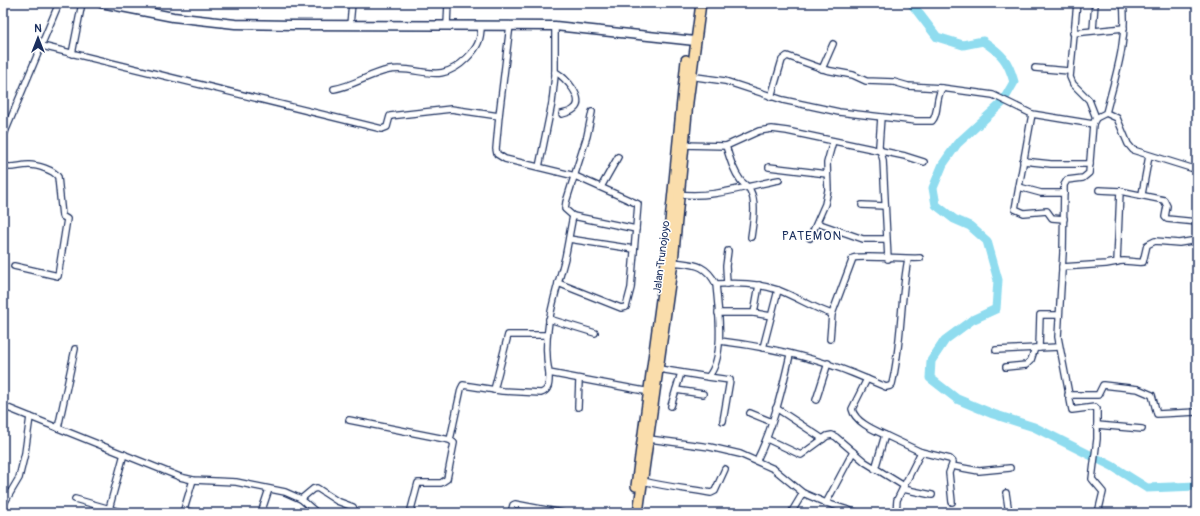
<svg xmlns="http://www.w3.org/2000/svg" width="1200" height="516" viewBox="0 0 1200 516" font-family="Pangolin,sans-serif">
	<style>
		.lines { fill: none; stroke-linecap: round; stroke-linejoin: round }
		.river { stroke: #8fdcef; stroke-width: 9 }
		.minor-casing { stroke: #1b2f5e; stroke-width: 8 }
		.secondary-casing { stroke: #1b2f5e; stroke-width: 11 }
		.trunk-casing { stroke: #1b2f5e; stroke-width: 12 }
		.minor { stroke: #fff; stroke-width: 5.5 }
		.secondary { stroke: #fff; stroke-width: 8 }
		.trunk { stroke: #faddab; stroke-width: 9 }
		.labels { text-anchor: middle; stroke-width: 3; stroke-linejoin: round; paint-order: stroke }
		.street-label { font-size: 11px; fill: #1b2f5e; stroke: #fff }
		.quarter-label { font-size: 13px; letter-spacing: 1px; fill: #1b2f5e; stroke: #fff }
	</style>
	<rect width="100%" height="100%" fill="#fff"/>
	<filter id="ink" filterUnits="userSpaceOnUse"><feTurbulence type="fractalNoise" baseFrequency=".025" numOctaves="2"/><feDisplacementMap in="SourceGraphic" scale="8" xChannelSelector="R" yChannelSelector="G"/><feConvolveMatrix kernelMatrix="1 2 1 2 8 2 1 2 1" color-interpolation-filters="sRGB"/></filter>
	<g filter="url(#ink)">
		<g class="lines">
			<path class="river" d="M 911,3 L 937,37 L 963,45 L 983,41 C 1002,54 1008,60 1014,82 L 1002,103 L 957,144 L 943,164 L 933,188 L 936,205 L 954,219 L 970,226 L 987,241 L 998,280 L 996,309 L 972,320 L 945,340 L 931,361 L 930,378 L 957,399 L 993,414 L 1034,427 L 1112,466 L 1147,488 L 1197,486"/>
			<g class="minor-casing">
				<g id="minor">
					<path d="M 1077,3 L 1070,77 L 1073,84 L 1089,100 L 1096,118"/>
					<path d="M 350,25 L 352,3"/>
					<path d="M 447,25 L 448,3"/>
					<path d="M 510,25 L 499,116 L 496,149 L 497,154 L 505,159 L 575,176 L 638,204 L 631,288 L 626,307 L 621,308 L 558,283"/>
					<path d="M 1093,30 L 1095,3"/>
					<path d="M 1073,33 L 1124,28"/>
					<path d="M 42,46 L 382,129 L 387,127 L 390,116 L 451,109 L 499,116"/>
					<path d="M 72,54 L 82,3"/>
					<path d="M 1035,68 L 1069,71"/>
					<path d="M 822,69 L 833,44"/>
					<path d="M 555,72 C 565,76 586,100 574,109 C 571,112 566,113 562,114"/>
					<path d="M 689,76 L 725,81 L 783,100 L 839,112 L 916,121 L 932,121 C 939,114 935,99 942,88 L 993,95 L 1032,114"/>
					<path d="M 334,89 C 353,86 369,74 389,70 C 421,65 438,87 467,58 C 478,47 481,40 481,25"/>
					<path d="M 771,97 L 782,60 L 787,56 L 826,70 L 853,75 L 866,81 L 894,82 L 908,86 L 942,88"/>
					<path d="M 592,112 L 587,136 L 566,202 L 565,209 L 573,216 L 636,229"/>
					<path d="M 1106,113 L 1117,118 L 1128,144 L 1133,150 L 1191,168"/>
					<path d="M 881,117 L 879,146 L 883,160 L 888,259"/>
					<path d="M 3,137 L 59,3"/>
					<path d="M 682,145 L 726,146 L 759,131 L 772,129 L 787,131 L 905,156 L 924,162"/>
					<path d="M 726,146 C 730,159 733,170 741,181 C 744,184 748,186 750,190 C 757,203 753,222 751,237"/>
					<path d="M 1023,161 L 1051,164 L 1090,164"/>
					<path d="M 3,166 C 13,169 19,165 29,165 C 37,165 54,170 58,177 L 62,216 L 67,219 L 58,276 L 14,266"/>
					<path d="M 539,167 L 552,103 L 555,75 L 555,26"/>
					<path d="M 769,167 L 827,174"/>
					<path d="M 601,187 L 618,157"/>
					<path d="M 1019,187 L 1041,193 L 1064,193"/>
					<path d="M 1099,190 L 1120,191"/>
					<path d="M 677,194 C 713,199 745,186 779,180"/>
					<path d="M 1142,194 L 1149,156"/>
					<path d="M 862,205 L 885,206"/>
					<path d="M 573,216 C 570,230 568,244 565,258 C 555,296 541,334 549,373 L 650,392"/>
					<path d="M 1064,219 L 1052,218 L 1047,211 L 1024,213 L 1015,209 L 1032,114 L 1093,124"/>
					<path d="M 817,223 L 863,239 L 886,239"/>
					<path d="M 810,238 L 825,204 L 828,190 L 827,163 L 833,141"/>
					<path d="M 569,239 L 634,249"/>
					<path d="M 1117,262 C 1124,259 1134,263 1143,262 L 1147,245 L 1155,241 L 1179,243 L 1197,240"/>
					<path d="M 1062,267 L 1106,264 L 1117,262 L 1120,191 L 1164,200 L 1167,206 L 1165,217 L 1167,219 L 1197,222"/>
					<path d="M 716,284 C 737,283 758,283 778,290 C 797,297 813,308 832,314"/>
					<path d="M 727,284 L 726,266 L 728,251"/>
					<path d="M 718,313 L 754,313 L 771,316"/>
					<path d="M 754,313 L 759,285"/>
					<path d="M 549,319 L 595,333"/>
					<path d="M 830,339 L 832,314 L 853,258 C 859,255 908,259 920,258"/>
					<path d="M 720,341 C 770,347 821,359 867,379"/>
					<path d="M 763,348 L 778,290"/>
					<path d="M 1039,348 L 1040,315 L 1059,315"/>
					<path d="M 996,350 L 1059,347"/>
					<path d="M 1006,367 L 1026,365 L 1031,360 L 1035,348"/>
					<path d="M 659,369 L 708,377 C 726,357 718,308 716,284 C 705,263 694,265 673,262"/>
					<path d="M 708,377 L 730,380 L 723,421"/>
					<path d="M 494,390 L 508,335 L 547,335"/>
					<path d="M 676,390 L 703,394"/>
					<path d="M 1068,395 L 1098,395 L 1103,385 L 1138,389 L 1152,395 L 1157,414 L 1197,412"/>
					<path d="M 816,400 L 828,363"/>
					<path d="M 3,406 L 180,477 L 193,480 L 236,482 L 285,492 L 301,499 L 317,513"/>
					<path d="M 671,406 L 681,373"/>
					<path d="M 578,407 L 579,380"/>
					<path d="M 776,408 L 823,439"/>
					<path d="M 750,413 L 772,422"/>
					<path d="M 349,420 L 450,440 L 461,389 L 463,385 L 502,391 L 541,393 C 550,390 549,382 549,373"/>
					<path d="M 1097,425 L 1142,429"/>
					<path d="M 58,428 L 75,349"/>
					<path d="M 885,435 C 874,430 855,422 852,409 L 867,379 L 886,387 L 890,386 L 892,384 C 902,343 900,300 908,259"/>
					<path d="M 649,439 L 710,447 L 740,454 L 774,469 L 803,493 L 826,503 L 858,513"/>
					<path d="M 767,439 L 801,455 L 827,436 L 832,435 L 836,437 L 865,462 L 904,486 L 897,500 L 896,513"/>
					<path d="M 757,460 C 773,428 782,390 790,355"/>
					<path d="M 952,466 L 979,471 L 1010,468"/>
					<path d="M 875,469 L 885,435 L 921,452 L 950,459 L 953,462 L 949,473 L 952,502"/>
					<path d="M 643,481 C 666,487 689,489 711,493 L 715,491 L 725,469"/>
					<path d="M 904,486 L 921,452"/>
					<path d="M 903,489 L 932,495"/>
					<path d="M 1006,493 L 1009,513"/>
					<path d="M 75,499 L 124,513"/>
					<path d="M 301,499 L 313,489 L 317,488 L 337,501 L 353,507 L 356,513"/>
					<path d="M 826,503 L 853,452"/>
					<path d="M 3,505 L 19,478 L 25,453 L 30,417"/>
					<path d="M 109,509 L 124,454"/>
					<path d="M 184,510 L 193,513"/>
					<path d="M 183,513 L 193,480"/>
					<path d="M 261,513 L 269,489"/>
					<path d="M 410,513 L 418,483 L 441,483 L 447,479 L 454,443 L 450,440"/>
					<path d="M 511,513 L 513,505 L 515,504 L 562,513"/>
					<path d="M 791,513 L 803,493"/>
					<path d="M 1098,513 L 1103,492 L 1092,479 L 1097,439 L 1097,409 L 1095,407 L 1072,410 L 1058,337 L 1063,253 L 1064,185 L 1067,180 L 1083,178 L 1089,173 L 1093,124 L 1096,118 L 1106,113 C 1115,77 1128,41 1123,3"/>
				</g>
			</g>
			<g class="secondary-casing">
				<path id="secondary" d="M 101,3 L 173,17 L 235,24 L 292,25 L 555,26 L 695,41"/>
			</g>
			<g class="trunk-casing">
				<g id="trunk">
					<path d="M 636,486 L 666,262 L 686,60"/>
					<path d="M 638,513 L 673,262 L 688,102 L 701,3"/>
				</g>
			</g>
			<use href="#minor" class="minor"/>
			<use href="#secondary" class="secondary"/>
			<use href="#trunk" class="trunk"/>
		</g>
	</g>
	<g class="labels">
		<g class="street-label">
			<text transform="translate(661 257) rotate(-83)" y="4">Jalan Trunojoyo</text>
		</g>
		<g class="quarter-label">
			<text x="812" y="240">PATEMON</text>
		</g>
	</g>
	<rect width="1200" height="516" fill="none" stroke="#fff" stroke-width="16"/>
	<rect x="8" y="8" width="1184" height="500" fill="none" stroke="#1b2f5e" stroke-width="1.5" filter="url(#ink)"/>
	<g transform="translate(38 38)" stroke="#ffffff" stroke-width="3" paint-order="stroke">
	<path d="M0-3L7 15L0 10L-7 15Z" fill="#1b2f5e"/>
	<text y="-6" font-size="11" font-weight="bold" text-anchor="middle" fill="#1b2f5e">N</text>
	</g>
</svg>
